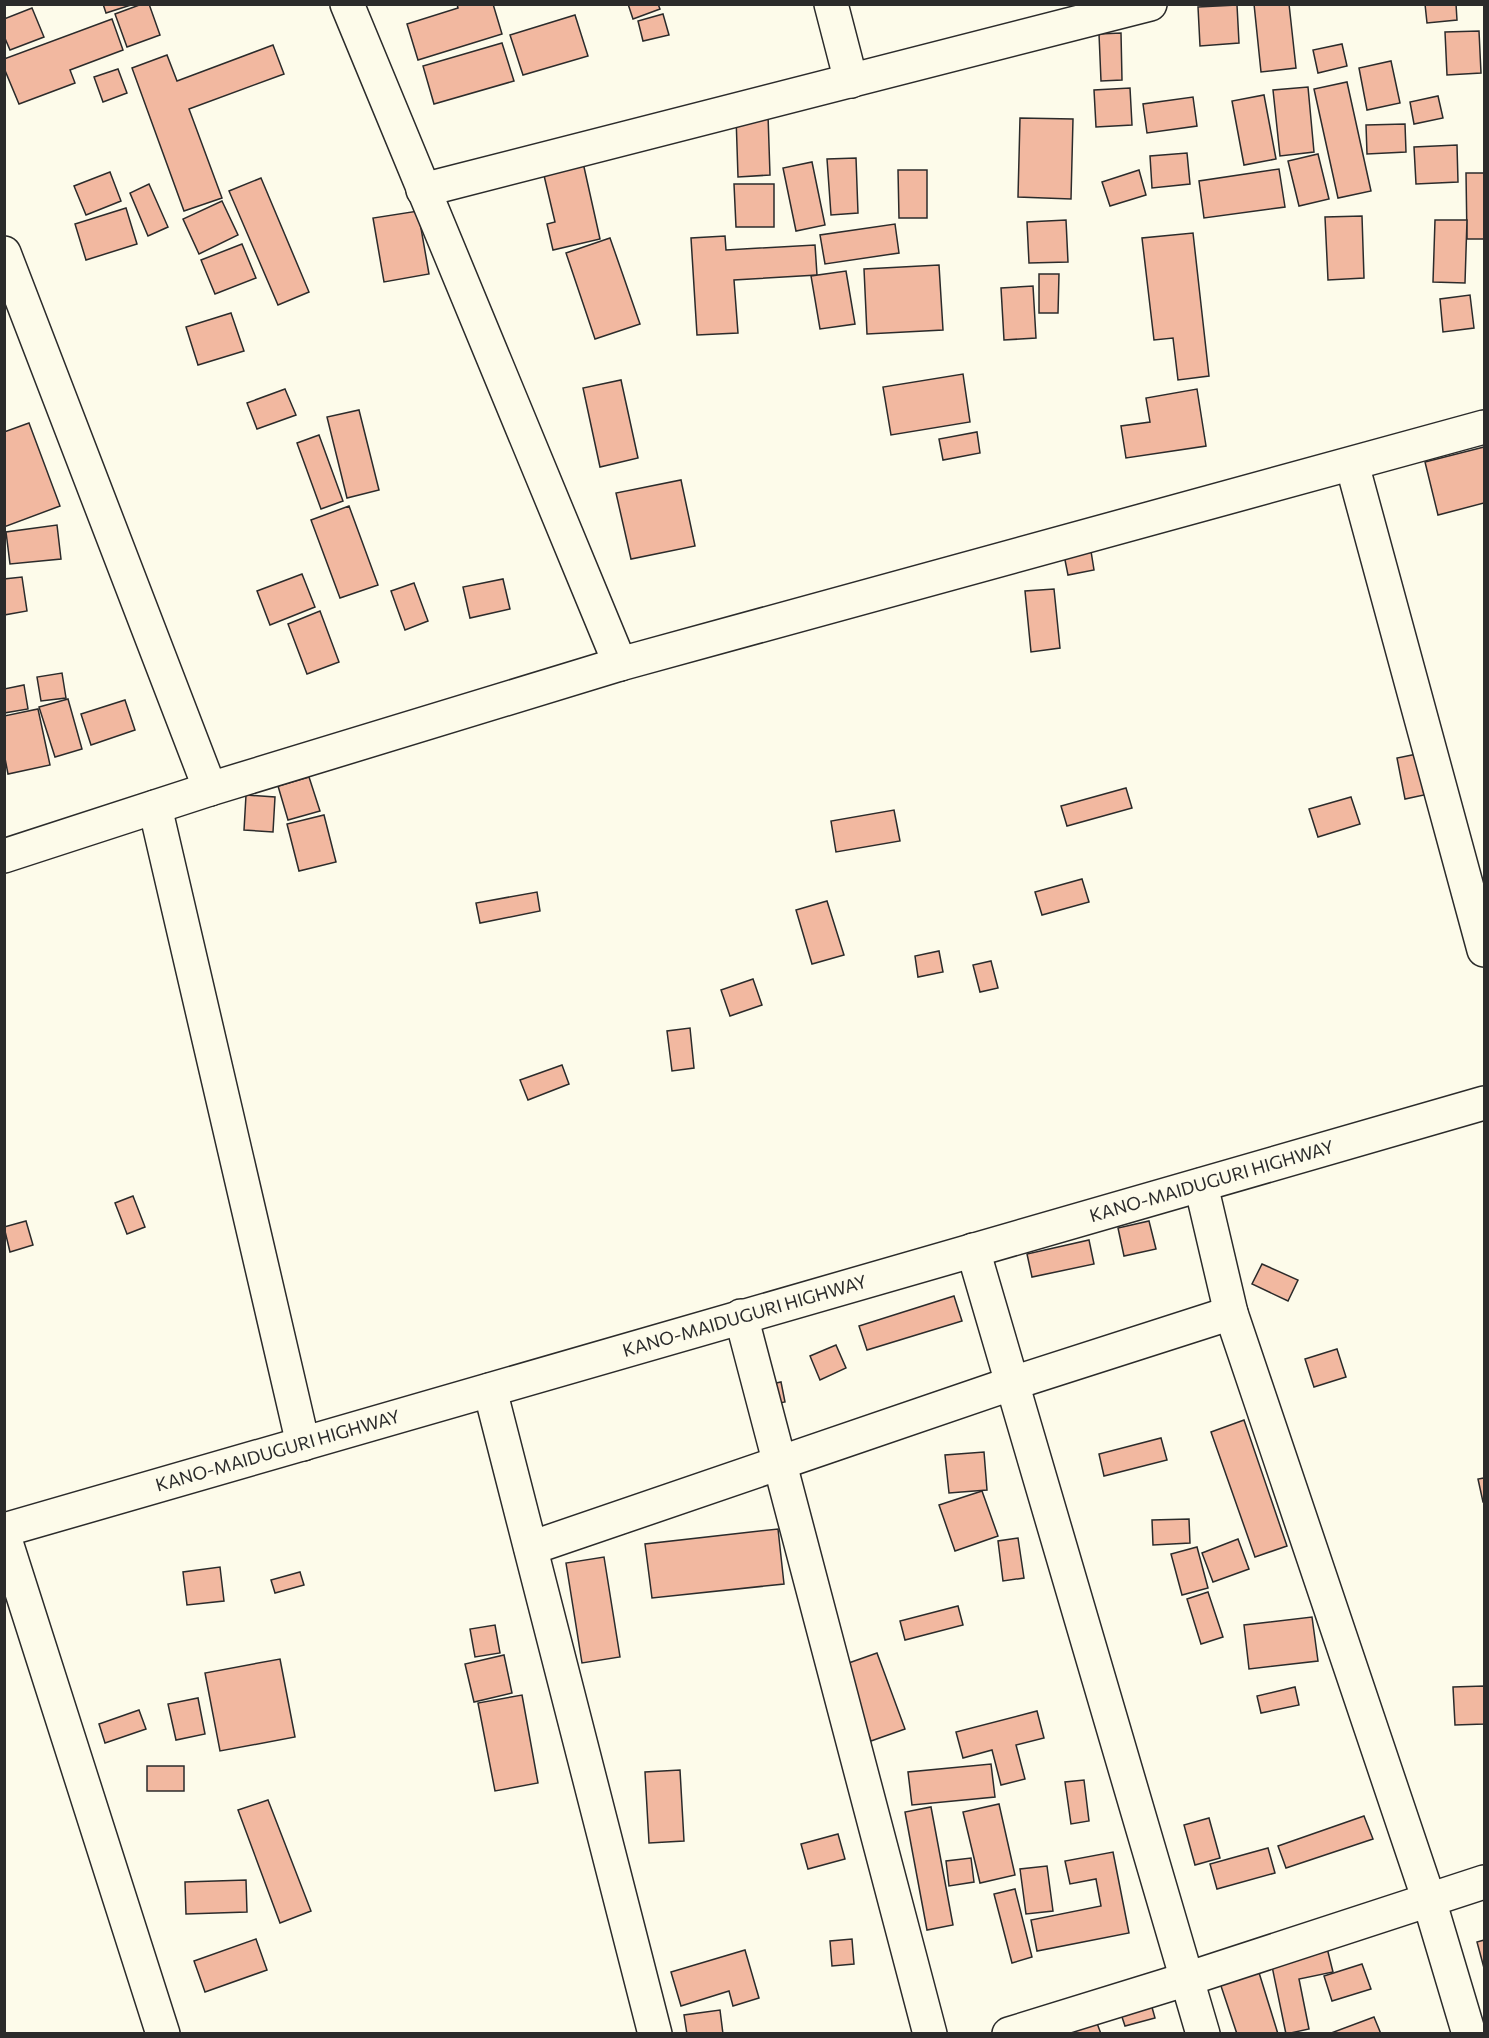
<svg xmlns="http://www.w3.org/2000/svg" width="1489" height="2038" viewBox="0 0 1489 2038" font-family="Commissioner,sans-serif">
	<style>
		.building { fill: #f2b8a0; stroke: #2b2b2b; stroke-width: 1.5 }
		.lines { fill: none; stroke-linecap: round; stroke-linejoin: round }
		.minor-casing { stroke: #2b2b2b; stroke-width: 36 }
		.trunk-casing { stroke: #2b2b2b; stroke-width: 36 }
		.minor { stroke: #fdfbea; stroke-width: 33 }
		.trunk { stroke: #fdfbea; stroke-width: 33 }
		.labels { text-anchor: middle; stroke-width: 4.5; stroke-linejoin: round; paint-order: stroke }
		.street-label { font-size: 18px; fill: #2b2b2b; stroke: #fdfbea }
	</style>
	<rect width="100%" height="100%" fill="#fdfbea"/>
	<g class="building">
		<path d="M 103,4 L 134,4 L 106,13 Z"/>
		<path d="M 142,4 L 149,4 L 160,35 L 127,47 L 115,14 Z"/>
		<path d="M 457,4 L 493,4 L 502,34 L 418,60 L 407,24 L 458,8 Z"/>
		<path d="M 628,4 L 658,4 L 660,9 L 633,19 Z"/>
		<path d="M 1254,4 L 1289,4 L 1296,68 L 1261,72 Z"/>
		<path d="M 1425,4 L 1456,4 L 1457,20 L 1427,23 Z"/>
		<path d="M 1237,5 L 1239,43 L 1200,46 L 1198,7 Z"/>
		<path d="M 32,8 L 44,37 L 10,50 L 4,36 L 4,19 Z"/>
		<path d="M 663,14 L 669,35 L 643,41 L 638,21 Z"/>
		<path d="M 575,15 L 588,56 L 523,75 L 510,35 Z"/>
		<path d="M 112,19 L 123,50 L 70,70 L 75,83 L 19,104 L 4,68 L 4,59 Z"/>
		<path d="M 1479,31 L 1481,73 L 1447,75 L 1445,32 Z"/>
		<path d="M 1121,33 L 1122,80 L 1101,81 L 1099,34 Z"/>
		<path d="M 502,43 L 514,81 L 434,104 L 423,66 Z"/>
		<path d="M 1342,44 L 1347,66 L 1318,73 L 1313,50 Z"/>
		<path d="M 273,45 L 284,74 L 189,109 L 222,198 L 184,211 L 132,68 L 167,55 L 177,81 Z"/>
		<path d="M 1391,61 L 1400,103 L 1367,110 L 1359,68 Z"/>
		<path d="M 118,69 L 127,93 L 103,102 L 94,77 Z"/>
		<path d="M 1347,82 L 1371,191 L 1338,198 L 1314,89 Z"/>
		<path d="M 1308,87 L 1314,152 L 1280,156 L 1273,90 Z"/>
		<path d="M 1130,88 L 1132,125 L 1096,127 L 1094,90 Z"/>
		<path d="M 1264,95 L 1276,159 L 1244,165 L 1232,101 Z"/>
		<path d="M 1438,96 L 1443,118 L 1414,124 L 1410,102 Z"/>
		<path d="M 1193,97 L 1197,126 L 1147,133 L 1143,104 Z"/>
		<path d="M 768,115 L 770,175 L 738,177 L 736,116 Z"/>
		<path d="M 1020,118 L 1073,119 L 1071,199 L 1018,197 Z"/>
		<path d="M 1405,124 L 1406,152 L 1367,154 L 1366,125 Z"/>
		<path d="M 1457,145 L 1458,182 L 1416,184 L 1414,147 Z"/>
		<path d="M 1187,153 L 1190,184 L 1152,188 L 1150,156 Z"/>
		<path d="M 1318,154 L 1329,199 L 1299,206 L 1288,161 Z"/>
		<path d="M 582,158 L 600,239 L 553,250 L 547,224 L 555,222 L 542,167 Z"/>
		<path d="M 856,158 L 858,213 L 831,215 L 827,159 Z"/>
		<path d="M 812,162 L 825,225 L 796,231 L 783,168 Z"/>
		<path d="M 1279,169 L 1285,207 L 1204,218 L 1199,181 Z"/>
		<path d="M 898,170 L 927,170 L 927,218 L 899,218 Z"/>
		<path d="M 1139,170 L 1146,195 L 1110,206 L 1102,182 Z"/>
		<path d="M 110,172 L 121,201 L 86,215 L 74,186 Z"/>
		<path d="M 1466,173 L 1484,173 L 1484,239 L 1467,239 Z"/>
		<path d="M 261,178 L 309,292 L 278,305 L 229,191 Z"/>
		<path d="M 149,184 L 168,227 L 148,236 L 130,193 Z"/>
		<path d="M 734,184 L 774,184 L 774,227 L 736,227 Z"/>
		<path d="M 222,201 L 238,235 L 199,254 L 183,219 Z"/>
		<path d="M 126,208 L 137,244 L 86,260 L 75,224 Z"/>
		<path d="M 418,211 L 429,274 L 384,282 L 373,218 Z"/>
		<path d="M 1362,216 L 1364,278 L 1328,280 L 1325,217 Z"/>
		<path d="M 1066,220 L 1068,262 L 1029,263 L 1027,222 Z"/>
		<path d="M 1435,220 L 1467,220 L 1465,283 L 1433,282 Z"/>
		<path d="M 895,224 L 899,253 L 825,264 L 820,235 Z"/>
		<path d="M 1193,233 L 1209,376 L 1178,380 L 1173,338 L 1154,340 L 1142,238 Z"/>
		<path d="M 725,236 L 726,250 L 815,245 L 817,275 L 734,280 L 738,333 L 697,335 L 691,238 Z"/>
		<path d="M 610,238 L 640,324 L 595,339 L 566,253 Z"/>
		<path d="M 242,244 L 256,278 L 215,294 L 201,260 Z"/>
		<path d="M 939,265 L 943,330 L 867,334 L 864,269 Z"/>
		<path d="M 846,271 L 855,324 L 820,329 L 811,276 Z"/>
		<path d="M 1039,274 L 1059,274 L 1058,313 L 1039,313 Z"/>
		<path d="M 1033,286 L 1036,338 L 1004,340 L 1001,288 Z"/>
		<path d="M 1470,295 L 1474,328 L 1443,332 L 1440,299 Z"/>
		<path d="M 231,313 L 244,351 L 198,365 L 186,327 Z"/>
		<path d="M 963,374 L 970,422 L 891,435 L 883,387 Z"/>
		<path d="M 621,380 L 638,458 L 600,467 L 583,388 Z"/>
		<path d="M 285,389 L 296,415 L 257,429 L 247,403 Z"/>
		<path d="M 1197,389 L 1206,446 L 1126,458 L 1121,426 L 1150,422 L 1146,398 Z"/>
		<path d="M 359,410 L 379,490 L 347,498 L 327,417 Z"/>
		<path d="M 29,423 L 60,506 L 4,527 L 4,432 Z"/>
		<path d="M 977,432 L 980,453 L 943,460 L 939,439 Z"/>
		<path d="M 319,435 L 343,501 L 321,509 L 297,443 Z"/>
		<path d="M 1484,447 L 1484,503 L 1438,515 L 1425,462 Z"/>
		<path d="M 681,480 L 695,546 L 631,559 L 616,493 Z"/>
		<path d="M 349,506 L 378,585 L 340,598 L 311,520 Z"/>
		<path d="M 57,525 L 61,559 L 10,564 L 6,532 Z"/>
		<path d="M 1090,545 L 1094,570 L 1068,575 L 1063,550 Z"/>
		<path d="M 302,574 L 315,607 L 270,625 L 257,591 Z"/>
		<path d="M 22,577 L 27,611 L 4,615 L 4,579 Z"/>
		<path d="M 503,579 L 510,609 L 470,618 L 463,587 Z"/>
		<path d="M 414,583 L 428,621 L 405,630 L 391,591 Z"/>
		<path d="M 1054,589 L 1060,648 L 1031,652 L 1025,591 Z"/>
		<path d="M 320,611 L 339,662 L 307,674 L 288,624 Z"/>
		<path d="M 62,673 L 66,698 L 41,701 L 37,677 Z"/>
		<path d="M 24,685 L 28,709 L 4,713 L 4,689 Z"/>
		<path d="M 68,699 L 82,749 L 55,757 L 39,707 Z"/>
		<path d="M 125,700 L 135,730 L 91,745 L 81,714 Z"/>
		<path d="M 38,709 L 50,765 L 8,774 L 4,753 L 4,716 Z"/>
		<path d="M 1417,754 L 1424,795 L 1405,799 L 1397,758 Z"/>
		<path d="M 309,777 L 320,811 L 288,820 L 278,786 Z"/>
		<path d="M 1126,788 L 1132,808 L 1067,826 L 1061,806 Z"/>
		<path d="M 246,795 L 275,797 L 273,832 L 244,830 Z"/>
		<path d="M 1351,797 L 1360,824 L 1318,837 L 1309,809 Z"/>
		<path d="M 894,810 L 900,841 L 836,852 L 831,821 Z"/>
		<path d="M 324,815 L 336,862 L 299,871 L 287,824 Z"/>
		<path d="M 1082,879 L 1089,902 L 1042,915 L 1035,892 Z"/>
		<path d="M 537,892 L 540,911 L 480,923 L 476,903 Z"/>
		<path d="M 827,901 L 844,955 L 812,964 L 796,910 Z"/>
		<path d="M 939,951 L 943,972 L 918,977 L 915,956 Z"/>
		<path d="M 991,961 L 998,988 L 980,992 L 973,965 Z"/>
		<path d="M 753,979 L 762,1005 L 730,1016 L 721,990 Z"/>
		<path d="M 690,1028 L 694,1068 L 672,1071 L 667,1031 Z"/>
		<path d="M 562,1065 L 569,1084 L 528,1100 L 520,1080 Z"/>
		<path d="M 133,1196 L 145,1227 L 127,1234 L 115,1203 Z"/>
		<path d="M 26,1221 L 33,1245 L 10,1252 L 4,1227 Z"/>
		<path d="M 1149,1221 L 1156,1249 L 1124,1256 L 1118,1228 Z"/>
		<path d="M 1089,1240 L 1094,1264 L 1032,1277 L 1027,1254 Z"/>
		<path d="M 1262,1264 L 1298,1280 L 1288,1301 L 1252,1284 Z"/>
		<path d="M 954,1296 L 962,1321 L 867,1350 L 859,1326 Z"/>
		<path d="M 836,1345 L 846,1368 L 820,1380 L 810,1356 Z"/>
		<path d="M 1337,1349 L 1346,1377 L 1314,1387 L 1305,1359 Z"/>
		<path d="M 781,1382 L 785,1402 L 757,1407 L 753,1388 Z"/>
		<path d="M 1244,1420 L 1287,1546 L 1255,1557 L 1211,1432 Z"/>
		<path d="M 1161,1438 L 1167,1460 L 1104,1476 L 1099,1454 Z"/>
		<path d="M 984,1452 L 987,1490 L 949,1493 L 945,1455 Z"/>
		<path d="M 1484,1478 L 1484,1502 L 1483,1502 L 1478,1479 Z"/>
		<path d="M 982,1491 L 998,1536 L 955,1551 L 939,1505 Z"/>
		<path d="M 1189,1519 L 1190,1543 L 1153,1545 L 1152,1520 Z"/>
		<path d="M 778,1529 L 784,1584 L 652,1598 L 645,1544 Z"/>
		<path d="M 1018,1538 L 1024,1578 L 1003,1581 L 998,1541 Z"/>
		<path d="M 1238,1539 L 1249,1569 L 1213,1582 L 1202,1553 Z"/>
		<path d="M 1197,1547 L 1208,1588 L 1182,1595 L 1171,1554 Z"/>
		<path d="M 604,1557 L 620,1657 L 582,1663 L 566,1563 Z"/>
		<path d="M 220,1567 L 224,1601 L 187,1605 L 183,1572 Z"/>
		<path d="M 300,1572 L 304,1585 L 275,1593 L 271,1580 Z"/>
		<path d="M 1208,1592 L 1223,1637 L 1201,1644 L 1187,1599 Z"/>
		<path d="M 958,1606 L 963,1625 L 905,1640 L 900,1621 Z"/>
		<path d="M 1312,1617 L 1318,1661 L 1249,1669 L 1244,1625 Z"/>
		<path d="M 495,1625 L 500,1653 L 475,1657 L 470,1629 Z"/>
		<path d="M 877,1653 L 905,1729 L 871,1741 L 843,1665 Z"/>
		<path d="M 504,1655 L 512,1693 L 474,1702 L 465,1664 Z"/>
		<path d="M 280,1659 L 295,1737 L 220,1751 L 205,1673 Z"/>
		<path d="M 1484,1686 L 1484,1724 L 1455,1725 L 1453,1687 Z"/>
		<path d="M 1295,1687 L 1299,1705 L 1261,1713 L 1257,1696 Z"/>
		<path d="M 522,1695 L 538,1783 L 495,1791 L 478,1703 Z"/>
		<path d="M 198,1698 L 205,1734 L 176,1740 L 168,1704 Z"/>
		<path d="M 139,1710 L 146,1729 L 105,1743 L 99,1724 Z"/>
		<path d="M 1037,1711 L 1044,1738 L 1016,1745 L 1025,1779 L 1001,1785 L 992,1750 L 963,1758 L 956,1732 Z"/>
		<path d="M 991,1764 L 995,1797 L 912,1805 L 908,1772 Z"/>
		<rect x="147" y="1766" width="37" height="25"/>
		<path d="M 680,1770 L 684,1841 L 649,1843 L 645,1772 Z"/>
		<path d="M 1084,1780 L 1089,1821 L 1071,1824 L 1065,1782 Z"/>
		<path d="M 268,1800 L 311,1911 L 280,1923 L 238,1810 Z"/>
		<path d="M 999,1804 L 1015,1875 L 980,1883 L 963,1812 Z"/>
		<path d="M 931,1807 L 953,1925 L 927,1930 L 905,1812 Z"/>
		<path d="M 1364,1816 L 1373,1839 L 1286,1868 L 1278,1846 Z"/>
		<path d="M 1209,1818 L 1220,1858 L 1195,1865 L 1184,1825 Z"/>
		<path d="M 838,1834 L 845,1859 L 808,1869 L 801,1844 Z"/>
		<path d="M 1268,1848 L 1275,1873 L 1217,1889 L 1210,1864 Z"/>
		<path d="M 1113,1852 L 1129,1933 L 1037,1951 L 1031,1920 L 1101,1906 L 1096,1879 L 1070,1884 L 1065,1861 Z"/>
		<path d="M 971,1858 L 974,1882 L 949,1886 L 946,1861 Z"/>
		<path d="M 1047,1866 L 1053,1911 L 1026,1914 L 1020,1869 Z"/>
		<path d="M 246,1880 L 247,1912 L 186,1914 L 185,1882 Z"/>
		<path d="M 1015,1889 L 1032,1957 L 1012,1963 L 994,1894 Z"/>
		<path d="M 1324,1936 L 1333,1972 L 1299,1979 L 1309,2029 L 1286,2034 L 1268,1947 Z"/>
		<path d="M 256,1939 L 267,1970 L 205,1992 L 194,1961 Z"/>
		<path d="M 852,1939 L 854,1964 L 832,1966 L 830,1941 Z"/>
		<path d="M 1484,1940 L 1484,1968 L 1477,1942 Z"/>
		<path d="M 745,1950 L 759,1998 L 733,2006 L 729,1991 L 681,2006 L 671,1972 Z"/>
		<path d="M 1252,1950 L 1278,2034 L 1237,2034 L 1213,1962 Z"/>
		<path d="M 1362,1964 L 1371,1989 L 1332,2001 L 1324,1976 Z"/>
		<path d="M 1148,1993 L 1155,2018 L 1125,2026 L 1117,2002 Z"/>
		<path d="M 720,2010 L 723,2034 L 687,2034 L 684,2015 Z"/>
		<path d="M 1094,2015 L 1101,2034 L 1060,2034 Z"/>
		<path d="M 1374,2017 L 1381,2034 L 1332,2034 L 1331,2033 Z"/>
	</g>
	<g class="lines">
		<g class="minor-casing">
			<g id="minor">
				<path d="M 347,4 L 620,664"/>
				<path d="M 831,4 L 851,81"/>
				<path d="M 423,190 L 1150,4"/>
				<path d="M 4,253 L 210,789"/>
				<path d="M 1352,464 L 1484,950"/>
				<path d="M 155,807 L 303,1444"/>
				<path d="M 4,856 L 210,789 L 620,664 L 1484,427"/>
				<path d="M 1201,1185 L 1231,1313 L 1429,1900 L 1469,2034"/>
				<path d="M 973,1250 L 1203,2034"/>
				<path d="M 741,1316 L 930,2034"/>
				<path d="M 490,1390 L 655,2034"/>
				<path d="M 4,1536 L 163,2034"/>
				<path d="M 531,1548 L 1013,1383 L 1231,1313"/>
				<path d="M 1009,2034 L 1187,1979 L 1484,1882"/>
			</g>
		</g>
		<g class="trunk-casing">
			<g id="trunk">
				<path id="s1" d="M 4,1530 L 1484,1103"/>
			</g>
		</g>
		<use href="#minor" class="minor"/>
		<use href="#trunk" class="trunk"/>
	</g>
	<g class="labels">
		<g class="street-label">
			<text dy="6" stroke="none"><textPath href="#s1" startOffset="1257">KANO-MAIDUGURI HIGHWAY</textPath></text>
			<text dy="6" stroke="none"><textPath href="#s1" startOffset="771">KANO-MAIDUGURI HIGHWAY</textPath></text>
			<text dy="6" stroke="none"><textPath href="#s1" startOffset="285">KANO-MAIDUGURI HIGHWAY</textPath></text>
		</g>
	</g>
	<rect width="1489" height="2038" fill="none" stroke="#2b2b2b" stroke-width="12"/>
</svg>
